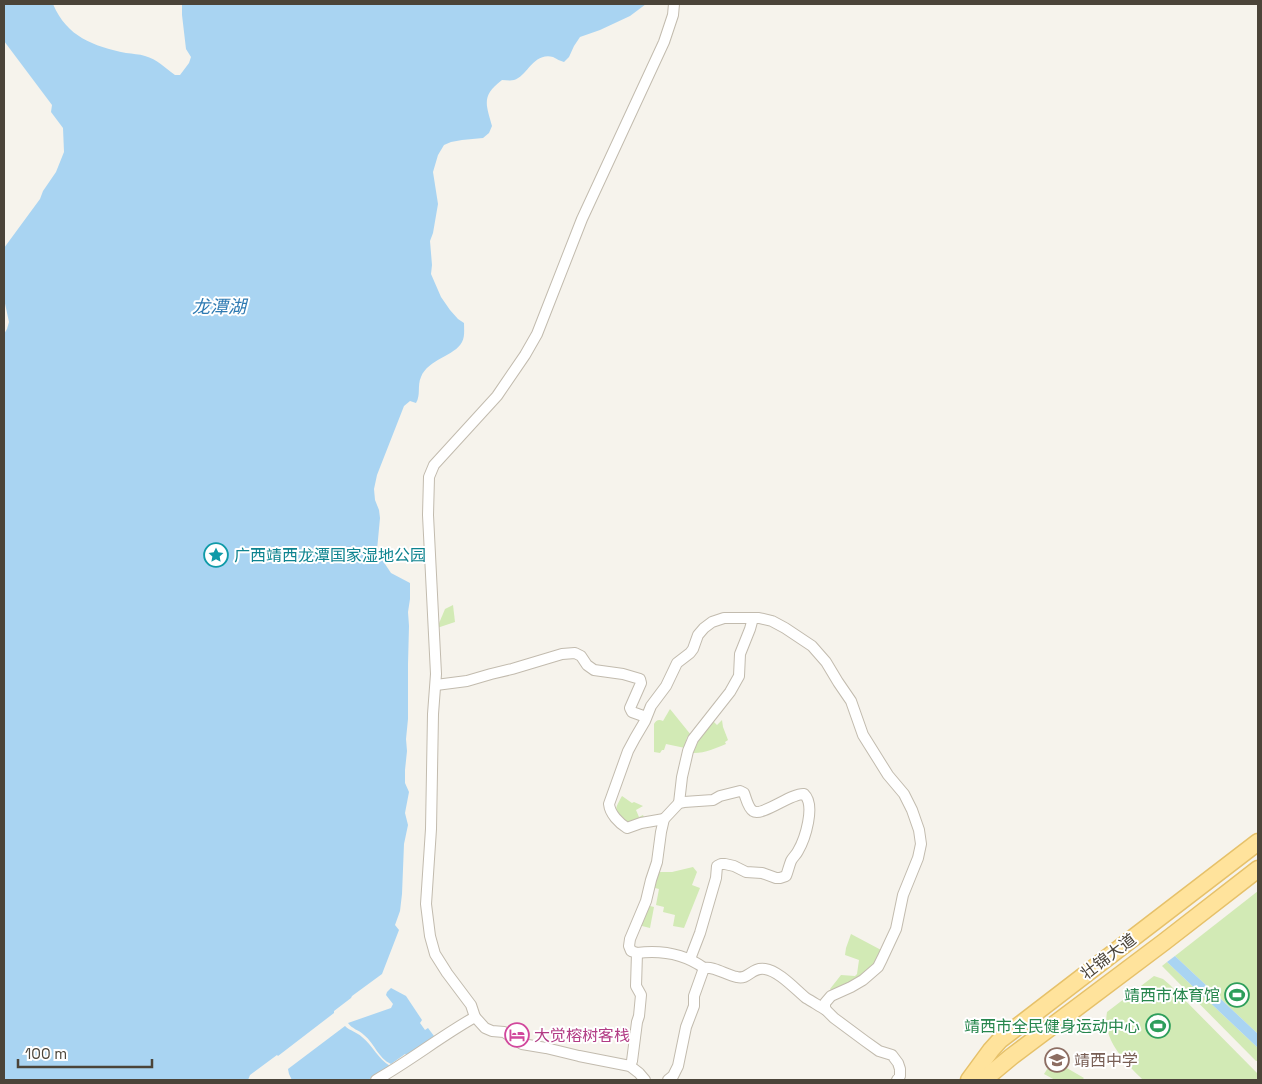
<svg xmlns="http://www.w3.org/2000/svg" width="1262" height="1084" viewBox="0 0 1262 1084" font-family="'Space Grotesk','Noto Sans SC',sans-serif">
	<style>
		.green { fill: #d2eab5 }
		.water { fill: #a9d4f2 }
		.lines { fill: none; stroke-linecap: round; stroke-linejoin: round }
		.street-casing { stroke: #c2bbae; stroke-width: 12 }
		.primary-casing { stroke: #e6c16a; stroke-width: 19 }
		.street { stroke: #fff; stroke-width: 10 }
		.primary { stroke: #ffe39c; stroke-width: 16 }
		.labels { text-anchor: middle; stroke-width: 4; stroke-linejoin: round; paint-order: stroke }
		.culture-label { font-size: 16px; fill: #0d838f; stroke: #fff; text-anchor: start }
		.street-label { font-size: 16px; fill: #4b4439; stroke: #fff }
		.leisure-label { font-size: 16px; fill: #27864d; stroke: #fff; text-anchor: end }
		.hotel-label { font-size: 16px; fill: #b23c85; stroke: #fff; text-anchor: start }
		.education-label { font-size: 16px; fill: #785e54; stroke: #fff; text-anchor: start }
		.water-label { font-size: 18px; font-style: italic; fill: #2e7ab2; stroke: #fff }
	</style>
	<rect width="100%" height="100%" fill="#f6f3ec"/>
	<g class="green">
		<path d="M 453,605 L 455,622 L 437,628 L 445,609 Z"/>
		<path d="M 670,709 L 691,735 L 687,737 L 685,748 L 666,744 L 664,750 L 662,750 L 660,753 L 654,752 L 654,724 C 656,720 659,719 663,721 Z"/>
		<path d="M 712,720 L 717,725 L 722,720 L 723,727 L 728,740 L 725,742 L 726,744 C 716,748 703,754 692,753 L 701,736 Z"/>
		<path d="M 622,796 L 632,803 L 634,802 L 643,806 L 636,810 L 639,817 L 643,815 L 646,822 L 628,825 C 615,813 612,813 622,796 Z"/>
		<path d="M 693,867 L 697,872 L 692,885 L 700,888 L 684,928 L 673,926 L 675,915 L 663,912 L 664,907 L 656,905 L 659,889 L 651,887 L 659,872 L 672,872 Z"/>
		<path d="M 1258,891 L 1258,1034 L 1175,956 Z"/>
		<path d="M 646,905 L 654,907 L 650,928 L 638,925 Z"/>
		<path d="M 851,934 L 883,951 L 875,963 L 857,981 L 832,991 L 830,989 L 841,975 L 855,976 L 857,974 L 859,960 L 845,955 L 846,948 Z"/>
		<path d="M 1167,962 L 1258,1048 L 1258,1061 L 1256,1061 L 1162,966 Z"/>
		<path d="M 1154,976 L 1163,979 L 1170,985 L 1258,1074 L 1258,1080 L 1143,1080 C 1125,1062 1102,1040 1107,1012 Z"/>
		<path d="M 1053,1060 L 1084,1078 L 1082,1080 L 1055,1080 L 1044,1074 Z"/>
	</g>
	<g class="water">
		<path d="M 4,4 L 53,4 C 67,37 93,46 126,53 C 133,54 139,54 145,56 C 157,59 165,68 175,75 L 180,75 L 189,63 L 191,57 L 186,49 L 182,15 L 182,4 L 646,4 L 630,16 L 600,30 L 580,37 L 574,46 L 569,57 L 564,62 C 560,61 557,59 553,57 C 533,52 527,77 514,80 C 510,81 506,80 502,80 C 481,96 486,104 492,126 L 489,133 L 483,138 L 462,140 L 451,142 L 444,145 L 438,155 L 433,172 L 438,204 L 433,233 L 430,241 L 432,265 L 431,274 L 441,297 L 450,310 L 458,319 L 464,323 C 464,329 465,337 462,342 C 455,356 428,359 421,377 C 417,386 421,395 416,403 L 410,401 L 404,406 L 377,475 L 374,489 L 375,500 L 379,510 L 380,518 L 377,550 L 383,561 L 391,573 L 410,583 L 410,599 L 408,612 L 409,626 L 408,664 L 408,719 L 406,739 L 407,751 L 405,770 L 405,783 L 409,792 L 405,813 L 408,825 L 404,844 L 402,894 L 400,911 L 395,925 L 399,930 L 382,974 L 352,996 L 351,998 L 334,1011 L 334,1013 L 278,1056 L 277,1055 L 250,1075 L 248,1080 L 4,1080 L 4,334 L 7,329 L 9,322 L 4,299 L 4,248 L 40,199 L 43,191 L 56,172 L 64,152 L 63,128 L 51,112 L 52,105 L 4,41 Z"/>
		<path d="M 1175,956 L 1258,1034 L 1258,1048 L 1167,962 Z"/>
		<path d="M 391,988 L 406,996 L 422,1020 L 420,1023 L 425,1030 L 428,1028 L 434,1036 L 433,1038 L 408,1056 L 405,1054 L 391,1064 C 378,1058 375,1044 364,1035 C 359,1030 352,1029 348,1023 L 391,1008 L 393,1004 L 386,995 L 387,992 Z"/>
		<path d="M 345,1026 C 350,1031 357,1032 362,1037 C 373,1046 378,1059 390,1066 L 368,1080 L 292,1080 L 289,1074 L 288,1069 Z"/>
	</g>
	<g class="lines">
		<g class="street-casing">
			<g id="street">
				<path d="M 436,685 L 467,681 L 491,674 L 512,669 L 562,654 L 575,653 L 581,656 L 587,665 L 594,670 L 623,674 L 640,679 L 641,683 L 630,708 L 632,712 L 646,717"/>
				<path d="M 679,803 L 682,777 L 688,751 L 693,739 L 730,692 L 739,676 L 740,654 L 750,629 L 753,618"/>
				<path d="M 664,819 L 641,823 L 627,828 C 619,823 610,814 609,804 L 628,751 L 635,738 L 645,721 L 651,706 L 666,686 L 677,663 L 690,653 L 693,649 L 698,635 L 704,628 L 712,622 L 724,618 L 759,618 L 772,621 L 785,628 L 812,646 L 826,662 L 838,682 L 851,701 L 863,735 L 888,775 L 904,794 L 912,810 L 919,830 L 921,844 L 918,858 L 903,895 L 896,929 L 882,959 L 878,967 L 863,980 L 851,987 L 831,996 L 825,1003 L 825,1007 L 826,1010 L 834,1018 L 865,1041 L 879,1051 L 892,1055 L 898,1063 L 900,1069 L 900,1076 L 897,1080"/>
				<path d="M 637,953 C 661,950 683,953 704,968"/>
				<path d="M 475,1017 L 471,1005 L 447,973 L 435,954 L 430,936 L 426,904 L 431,829 L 433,714 L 436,674 L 428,515 L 429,477 L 434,465 L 497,396 L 525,355 L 537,334 L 582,219 L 664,42 L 673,15 L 674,4"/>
				<path d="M 630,1066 L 632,1061 L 637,1022 L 639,1016 L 641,995 L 636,986 L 637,953 L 631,951 L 629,946 L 630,939 L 646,901 L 651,880 L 657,862 L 661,832 L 664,819 L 679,803 L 684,802 L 713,800 L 720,796 L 740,791 L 744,793 C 746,798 748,808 753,811 C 762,817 791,793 804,794 C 816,805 805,839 798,851 C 796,855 793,857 791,861 C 789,866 788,871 786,876 L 780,878 L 776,878 L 762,873 L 746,872 L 734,866 L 725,864 L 721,864 L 717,866 L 716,878 L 700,933 L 690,959"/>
				<path d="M 376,1080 C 410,1061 441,1036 475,1017 L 485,1028 L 492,1031 L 504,1032 L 522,1044 L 546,1048 L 579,1056 L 630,1066 L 639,1073 L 645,1080"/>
				<path d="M 668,1080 L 673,1076 L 678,1066 L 686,1027 L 694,1006 L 694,996 L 704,968 C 714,966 726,975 737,977 C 749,980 751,967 765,969 C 779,971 795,989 806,998 C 813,1002 819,1006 826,1010"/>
			</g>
		</g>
		<g class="primary-casing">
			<g id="primary">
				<path d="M 969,1080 L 991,1050 L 1000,1040 L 1258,842"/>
				<path d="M 984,1080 L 993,1072 L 1011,1057 L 1164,942 L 1258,869"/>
			</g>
		</g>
		<use href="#street" class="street"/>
		<use href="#primary" class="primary"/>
	</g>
	<defs>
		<g id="sight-ring" transform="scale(1.25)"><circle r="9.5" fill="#fff" stroke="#0f9aa8" stroke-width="1.5"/><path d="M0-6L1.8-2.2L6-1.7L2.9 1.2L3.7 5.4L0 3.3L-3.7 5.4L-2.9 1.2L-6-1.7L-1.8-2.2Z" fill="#0f9aa8"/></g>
		<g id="stadium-ring" transform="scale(1.25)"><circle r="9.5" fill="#fff" stroke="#2e9e5b" stroke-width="1.5"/><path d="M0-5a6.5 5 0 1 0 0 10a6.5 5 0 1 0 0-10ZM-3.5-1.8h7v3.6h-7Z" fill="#2e9e5b"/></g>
		<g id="hotel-ring" transform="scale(1.25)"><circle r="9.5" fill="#fff" stroke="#d1479c" stroke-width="1.5"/><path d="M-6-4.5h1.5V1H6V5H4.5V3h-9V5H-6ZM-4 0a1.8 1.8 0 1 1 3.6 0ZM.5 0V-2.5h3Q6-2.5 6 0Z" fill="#d1479c"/></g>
		<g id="school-ring" transform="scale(1.25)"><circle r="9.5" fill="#fff" stroke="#8d6e63" stroke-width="1.5"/><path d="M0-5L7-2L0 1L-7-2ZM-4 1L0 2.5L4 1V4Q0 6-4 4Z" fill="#8d6e63"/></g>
	</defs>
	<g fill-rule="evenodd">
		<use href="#sight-ring" x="216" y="555"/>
		<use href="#stadium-ring" x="1237" y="995"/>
		<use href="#stadium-ring" x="1158" y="1026"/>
		<use href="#hotel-ring" x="517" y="1035"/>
		<use href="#school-ring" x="1057" y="1060"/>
	</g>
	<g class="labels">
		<g class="culture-label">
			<text x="234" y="561">广西靖西龙潭国家湿地公园</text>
		</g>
		<g class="street-label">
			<text transform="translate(1108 956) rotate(-37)" y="6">壮锦大道</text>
		</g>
		<g class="leisure-label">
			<text x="1220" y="1001">靖西市体育馆</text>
			<text x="1140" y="1032">靖西市全民健身运动中心</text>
		</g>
		<g class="hotel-label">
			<text x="534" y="1041">大觉榕树客栈</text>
		</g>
		<g class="education-label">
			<text x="1074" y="1066">靖西中学</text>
		</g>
		<g class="water-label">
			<text x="219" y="313">龙潭湖</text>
		</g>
	</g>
	<rect width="1262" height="1084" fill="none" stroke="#4b4439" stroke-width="10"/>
	<path d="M18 1059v8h134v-8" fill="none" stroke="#4b4439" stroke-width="2.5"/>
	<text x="25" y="1059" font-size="15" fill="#4b4439" stroke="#ffffff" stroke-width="4" paint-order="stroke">100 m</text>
</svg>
